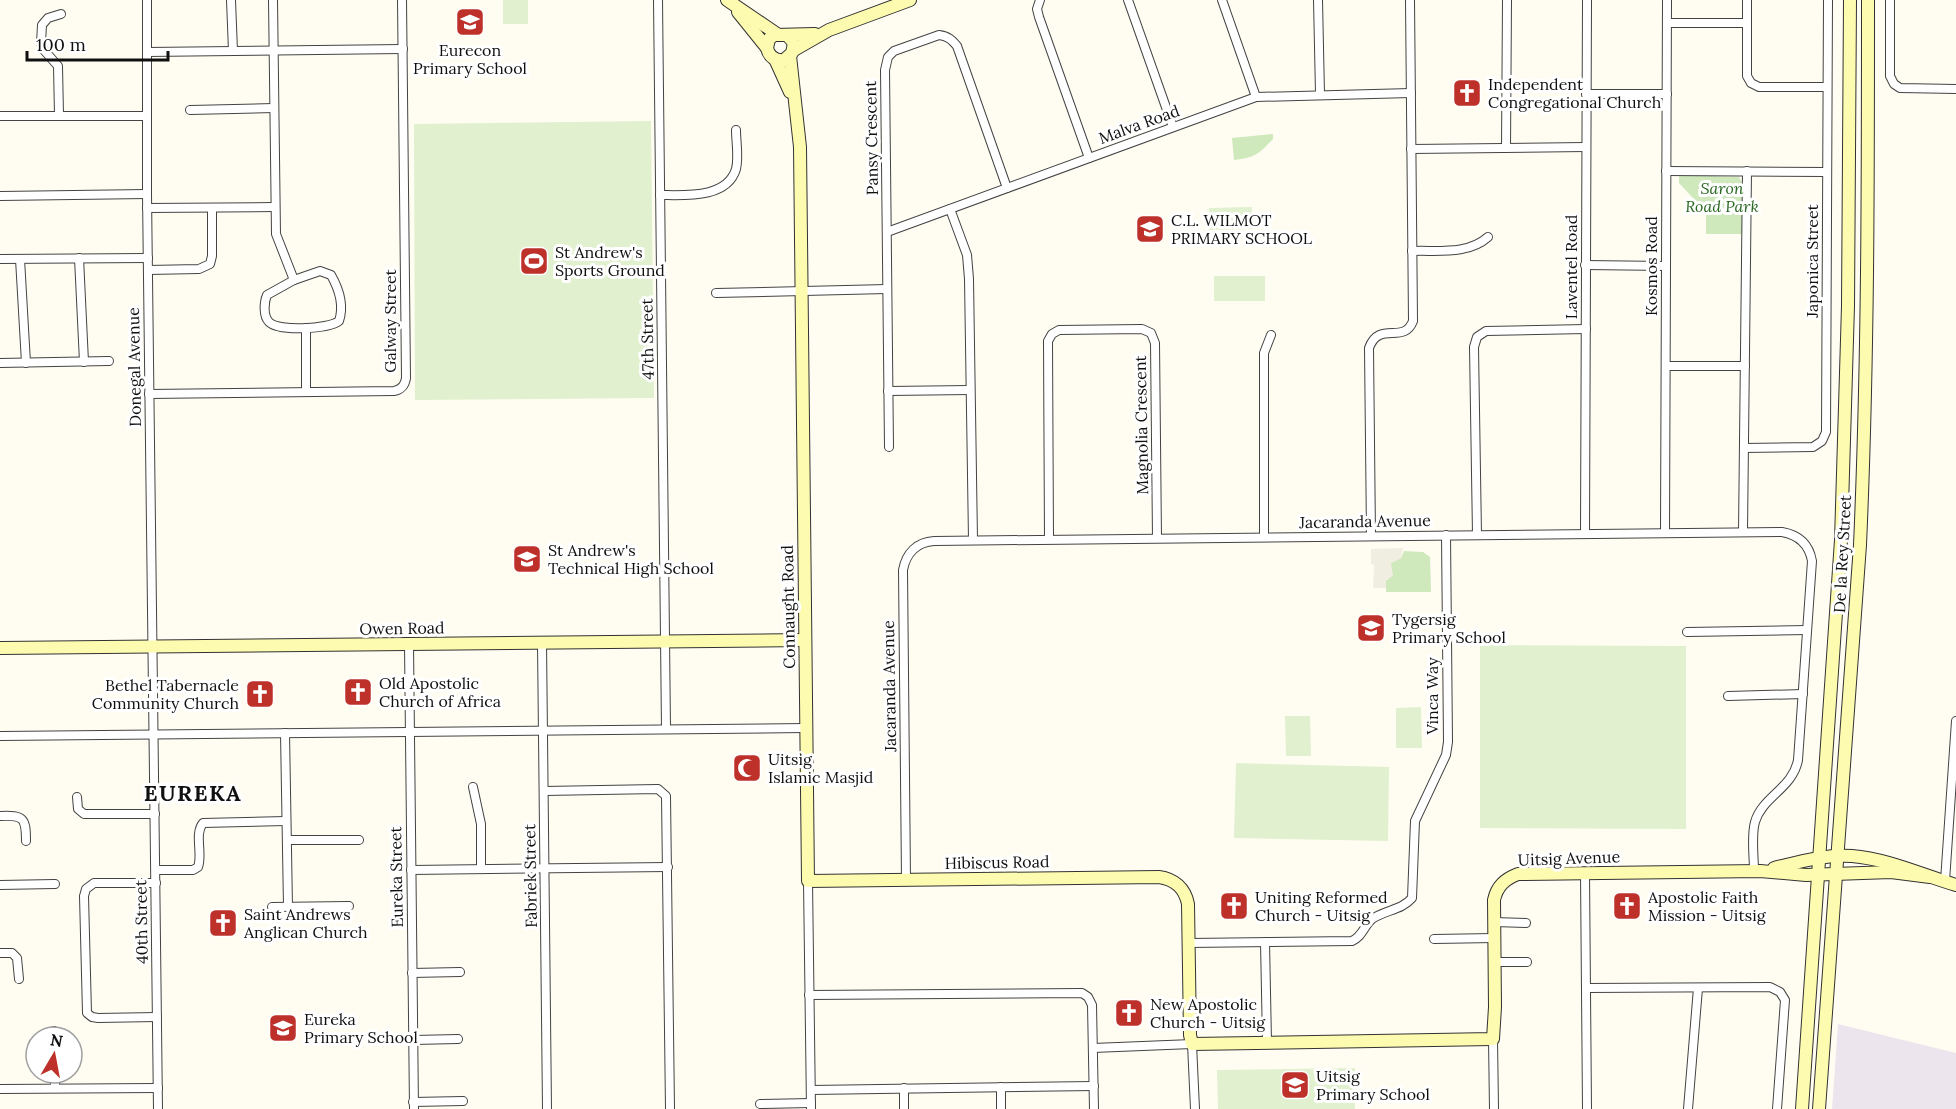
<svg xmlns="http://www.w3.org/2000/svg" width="1956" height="1109" viewBox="0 0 1956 1109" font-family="Lora,serif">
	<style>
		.industrial { fill: #ede5ee }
		.green { fill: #cfe9bc }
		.pitch { fill: #e1f0ce }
		.plaza { fill: #f0ede1 }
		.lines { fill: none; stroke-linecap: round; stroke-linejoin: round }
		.street-casing { stroke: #434343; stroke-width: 10 }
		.secondary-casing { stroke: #323232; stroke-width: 14 }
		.street { stroke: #fff; stroke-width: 8 }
		.secondary { stroke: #fdfbb0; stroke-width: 12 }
		.labels { text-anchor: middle; stroke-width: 6; stroke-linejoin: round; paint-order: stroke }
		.poi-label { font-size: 16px; fill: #101010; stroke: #fff; text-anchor: start }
		.street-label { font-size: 16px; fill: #101010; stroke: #fff }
		.park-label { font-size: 16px; font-style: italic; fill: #296721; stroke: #fff }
		.district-label { font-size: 22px; font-weight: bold; letter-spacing: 1.5px; fill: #101010; stroke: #fff }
	</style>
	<rect width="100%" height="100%" fill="#fffdf2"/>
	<path class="industrial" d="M 1838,1024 L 1956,1053 L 1956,1109 L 1832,1109 Z"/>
	<g class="green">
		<path d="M 1273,134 L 1273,139 C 1259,154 1255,158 1234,160 L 1232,138 Z"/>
		<path d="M 1682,175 L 1739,177 L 1743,184 L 1743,234 L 1706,234 L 1706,212 L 1679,183 L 1679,176 Z"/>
		<path d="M 1404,551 L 1423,552 L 1430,557 L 1431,592 L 1386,592 L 1386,580 L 1388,580 L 1391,563 L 1401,558 Z"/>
	</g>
	<g class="pitch">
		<rect x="503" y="0" width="25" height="24"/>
		<path d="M 651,121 L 654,398 L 415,400 L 414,124 Z"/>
		<path d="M 1252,207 L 1252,229 L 1209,230 L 1209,208 Z"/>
		<rect x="1214" y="276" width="51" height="25"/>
		<path d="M 1480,645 L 1686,646 L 1686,829 L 1480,828 Z"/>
		<path d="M 1421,707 L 1422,748 L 1396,748 L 1396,708 Z"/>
		<path d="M 1285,716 L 1310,716 L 1311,756 L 1286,756 Z"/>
		<path d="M 1236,763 L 1389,767 L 1388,841 L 1234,838 Z"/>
		<path d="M 1355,1068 L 1355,1109 L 1218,1109 L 1217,1070 Z"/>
	</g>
	<path class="plaza" d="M 1403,548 L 1401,558 L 1391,563 L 1393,576 L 1386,580 L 1386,588 L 1373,588 L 1374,565 L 1371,564 L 1371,549 Z"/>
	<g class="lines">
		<g class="street-casing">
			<g id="street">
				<path d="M 147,0 L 147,194 L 158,1109"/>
				<path d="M 231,0 L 233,51"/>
				<path d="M 273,0 L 276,234 L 294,280"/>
				<path d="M 658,0 L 666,729"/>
				<path d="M 1040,0 L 1037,9 L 1039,17 L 1089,158"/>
				<path d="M 1128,0 L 1173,127"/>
				<path d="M 1222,0 L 1256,97"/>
				<path d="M 1318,0 L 1320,94"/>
				<path d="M 1747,0 L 1747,76 L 1751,83 L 1759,87 L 1827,87"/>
				<path d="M 1890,0 L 1890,76 L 1894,84 L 1900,88 L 1956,89"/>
				<path d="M 1667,23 L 1747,23"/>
				<path d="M 147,52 L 403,49"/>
				<path d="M 1586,94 L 1667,94"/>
				<path d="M 190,110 L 274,108"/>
				<path d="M 59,115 L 58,66 L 43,49 L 41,43 L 42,25 L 48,18 L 61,14"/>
				<path d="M 0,116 L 147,116"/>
				<path d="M 1506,148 L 1507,0"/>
				<path d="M 1411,149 L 1586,147"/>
				<path d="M 1666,171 L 1827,172"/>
				<path d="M 660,195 C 684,195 727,199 736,169 C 739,157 736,142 736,130"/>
				<path d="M 0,196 L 147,194"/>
				<path d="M 147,208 L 275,207"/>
				<path d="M 950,209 L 967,255 L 969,279 L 973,540"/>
				<path d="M 887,232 L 1256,97 L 1411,93"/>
				<path d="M 1412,251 C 1438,250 1468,255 1488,237"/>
				<path d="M 79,258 L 84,362"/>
				<path d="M 0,259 L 148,258"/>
				<path d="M 20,259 L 26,363"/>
				<path d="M 1585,265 L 1666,266"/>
				<path d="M 148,270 L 199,269 L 210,264 L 212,256 L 212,208"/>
				<path d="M 320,271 L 331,275 C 339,289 344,306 339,321 C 328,329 279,332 269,322 C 263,316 264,302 267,295 L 294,280 Z"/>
				<path d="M 716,293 L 887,289"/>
				<path d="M 0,363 L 109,361"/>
				<path d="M 1666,366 L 1745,366"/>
				<path d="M 306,391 L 306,328"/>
				<path d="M 888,391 L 970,390"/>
				<path d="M 149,394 L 394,391 C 401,390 405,385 406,378 L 402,0"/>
				<path d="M 889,447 L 885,70 L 888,57 L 894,51 L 939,35 C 948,36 952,40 957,46 L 1007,188"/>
				<path d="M 1744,448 L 1813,447 L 1822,441 L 1826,432 L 1828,0"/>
				<path d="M 1743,532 L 1747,171"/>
				<path d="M 1665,533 L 1667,0"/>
				<path d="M 1585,534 L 1587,0"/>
				<path d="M 1477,535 L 1474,347 L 1477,337 L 1486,331 L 1586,329"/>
				<path d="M 1371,536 L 1369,348 C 1379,320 1404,345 1413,321 L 1410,0"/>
				<path d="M 1264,537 L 1264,353 L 1271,335"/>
				<path d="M 1049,539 L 1048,341 L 1052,334 L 1059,330 L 1142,329 L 1151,333 L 1155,343 L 1157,538"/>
				<path d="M 1687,632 L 1807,630"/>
				<path d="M 542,643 L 547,1109"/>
				<path d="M 409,644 L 414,1109"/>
				<path d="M 1728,696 L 1803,694"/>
				<path d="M 285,733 L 288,907"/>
				<path d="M 0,736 L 806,728"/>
				<path d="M 473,787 L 481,824 L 481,869"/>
				<path d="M 544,791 L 658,789 L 666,796 L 670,1109"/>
				<path d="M 77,797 L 78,809 L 84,814 L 155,814"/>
				<path d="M 0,816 C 24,815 26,818 26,841"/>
				<path d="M 287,840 L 359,840"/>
				<path d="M 156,870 L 193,870 L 198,867 C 203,854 194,834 203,823 L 286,821"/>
				<path d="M 411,870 L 668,867"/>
				<path d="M 1585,873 L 1587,1109"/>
				<path d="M 906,880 L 903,570 C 906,553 917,542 934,541 L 1782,532 C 1799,535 1809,544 1812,561 L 1798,760 C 1793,788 1762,797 1755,822 C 1751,836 1754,856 1754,871"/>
				<path d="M 808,881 L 811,1109"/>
				<path d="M 1945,881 L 1956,721"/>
				<path d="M 156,883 L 94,883 L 86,889 L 84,896 L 87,1013 L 92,1017 L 98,1018 L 157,1017"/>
				<path d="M 0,885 L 55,884"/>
				<path d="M 272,907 L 349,906"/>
				<path d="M 1494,922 L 1526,923"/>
				<path d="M 1434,939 L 1494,938"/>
				<path d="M 1265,942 L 1267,1042"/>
				<path d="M 1189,943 L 1352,941 C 1362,937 1364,926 1372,919 C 1385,910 1402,910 1412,898 L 1415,821 L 1446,755 L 1448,742 L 1446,535"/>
				<path d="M 0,953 L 12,953 L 17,958 L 19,979"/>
				<path d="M 1494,962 L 1527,962"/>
				<path d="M 412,973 L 460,972"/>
				<path d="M 1587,988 L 1770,987 L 1780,992 L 1785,1000 L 1777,1109"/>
				<path d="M 809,995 L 1082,993 L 1088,997 L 1092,1005 L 1094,1109"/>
				<path d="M 54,1031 L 54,1037"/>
				<path d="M 1493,1039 L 1494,1109"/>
				<path d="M 413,1040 L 458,1039"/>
				<path d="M 1093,1048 L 1192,1044 L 1195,1109"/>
				<path d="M 55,1073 L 55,1088"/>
				<path d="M 1001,1087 L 1001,1109"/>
				<path d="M 904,1088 L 904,1109"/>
				<path d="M 0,1089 L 158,1088"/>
				<path d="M 811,1090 L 1094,1086"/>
				<path d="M 413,1102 L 463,1101"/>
				<path d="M 760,1104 L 811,1103"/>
				<path d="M 1688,1109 L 1698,988"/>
			</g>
		</g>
		<g class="secondary-casing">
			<g id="secondary">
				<path d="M 727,0 L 777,34"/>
				<path d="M 738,12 L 767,48"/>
				<path d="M 787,35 L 794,43 L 792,53 L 784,60 C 775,61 769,57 767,48 L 769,39 L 774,35 L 815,34"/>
				<path d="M 794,50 L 829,30 L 910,0"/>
				<path d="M 790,56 L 800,147 L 808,881 L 1159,877 C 1174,879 1185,888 1188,904 L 1190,1035 L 1192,1044 L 1493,1039 L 1495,1007 L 1494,900 C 1497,886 1505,879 1518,874 L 1760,871 L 1806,875 L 1891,872 L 1930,877"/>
				<path d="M 775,59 L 790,92"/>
				<path d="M 0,648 L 805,640"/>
				<path d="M 1774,868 C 1799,862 1826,854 1852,856 C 1888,859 1922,875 1956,885"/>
				<path d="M 1802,1109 L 1841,540 L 1848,306 L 1850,0"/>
				<path d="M 1819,1109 L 1860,545 C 1868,363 1868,182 1868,0"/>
			</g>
		</g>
		<use href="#street" class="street"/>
		<use href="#secondary" class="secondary"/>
	</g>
	<defs>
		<g id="school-square" transform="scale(1.5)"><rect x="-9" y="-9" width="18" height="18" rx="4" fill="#bd312a" stroke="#fff"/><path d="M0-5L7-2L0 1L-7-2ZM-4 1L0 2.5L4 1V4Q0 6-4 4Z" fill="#fff"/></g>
		<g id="church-square" transform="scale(1.5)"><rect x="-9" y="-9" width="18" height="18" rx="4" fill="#bd312a" stroke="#fff"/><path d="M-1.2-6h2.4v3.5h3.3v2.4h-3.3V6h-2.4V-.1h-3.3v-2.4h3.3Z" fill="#fff"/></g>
		<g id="stadium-square" transform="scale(1.5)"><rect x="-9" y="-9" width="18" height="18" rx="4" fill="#bd312a" stroke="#fff"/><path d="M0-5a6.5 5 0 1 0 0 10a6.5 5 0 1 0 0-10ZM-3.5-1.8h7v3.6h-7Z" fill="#fff"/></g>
		<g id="mosque-square" transform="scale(1.5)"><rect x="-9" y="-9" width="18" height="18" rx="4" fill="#bd312a" stroke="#fff"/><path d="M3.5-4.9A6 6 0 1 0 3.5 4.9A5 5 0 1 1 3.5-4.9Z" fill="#fff"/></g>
	</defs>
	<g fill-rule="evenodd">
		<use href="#school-square" x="470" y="22"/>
		<use href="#church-square" x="1467" y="93"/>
		<use href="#school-square" x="1150" y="229"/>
		<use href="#stadium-square" x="534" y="261"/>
		<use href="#school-square" x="527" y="559"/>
		<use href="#school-square" x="1371" y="628"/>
		<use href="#church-square" x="358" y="692"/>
		<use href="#church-square" x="260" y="694"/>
		<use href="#mosque-square" x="747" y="768"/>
		<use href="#church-square" x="1234" y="906"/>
		<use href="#church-square" x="1627" y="906"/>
		<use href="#church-square" x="223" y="923"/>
		<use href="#church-square" x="1129" y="1013"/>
		<use href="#school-square" x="283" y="1028"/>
		<use href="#school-square" x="1295" y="1085"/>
	</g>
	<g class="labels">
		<g class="poi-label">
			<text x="470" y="56" text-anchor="middle">Eurecon<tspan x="470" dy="18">Primary School</tspan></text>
			<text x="1488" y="90">Independent<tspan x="1488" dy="18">Congregational Church</tspan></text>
			<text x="1171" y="226">C.L. WILMOT<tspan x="1171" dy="18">PRIMARY SCHOOL</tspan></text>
			<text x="555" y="258">St Andrew's<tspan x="555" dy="18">Sports Ground</tspan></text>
			<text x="548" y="556">St Andrew's<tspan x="548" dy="18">Technical High School</tspan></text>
			<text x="1392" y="625">Tygersig<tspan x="1392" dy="18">Primary School</tspan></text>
			<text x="379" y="689">Old Apostolic<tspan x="379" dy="18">Church of Africa</tspan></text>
			<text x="239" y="691" text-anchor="end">Bethel Tabernacle<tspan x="239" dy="18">Community Church</tspan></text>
			<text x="768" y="765">Uitsig<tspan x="768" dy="18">Islamic Masjid</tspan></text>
			<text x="1255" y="903">Uniting Reformed<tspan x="1255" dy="18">Church - Uitsig</tspan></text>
			<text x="1648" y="903">Apostolic Faith<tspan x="1648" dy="18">Mission - Uitsig</tspan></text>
			<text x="244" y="920">Saint Andrews<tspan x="244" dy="18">Anglican Church</tspan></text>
			<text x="1150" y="1010">New Apostolic<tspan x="1150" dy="18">Church - Uitsig</tspan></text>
			<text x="304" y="1025">Eureka<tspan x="304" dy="18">Primary School</tspan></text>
			<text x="1316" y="1082">Uitsig<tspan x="1316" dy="18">Primary School</tspan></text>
		</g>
		<g class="street-label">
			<text transform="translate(1139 124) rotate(-20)" y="6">Malva Road</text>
			<text transform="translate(871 138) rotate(-91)" y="6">Pansy Crescent</text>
			<text transform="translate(1812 261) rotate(-90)" y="6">Japonica Street</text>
			<text transform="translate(1651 266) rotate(-90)" y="6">Kosmos Road</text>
			<text transform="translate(1571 267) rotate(-90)" y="6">Laventel Road</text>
			<text transform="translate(390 321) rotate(-90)" y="6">Galway Street</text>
			<text transform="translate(647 339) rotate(-91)" y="6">47th Street</text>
			<text transform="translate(134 367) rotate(-91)" y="6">Donegal Avenue</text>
			<text transform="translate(1141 425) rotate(-91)" y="6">Magnolia Crescent</text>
			<text transform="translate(1365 521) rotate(-1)" y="6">Jacaranda Avenue</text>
			<text transform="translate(1842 554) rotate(-87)" y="6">De la Rey Street</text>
			<text transform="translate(788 607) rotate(-91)" y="6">Connaught Road</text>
			<text transform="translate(402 628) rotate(-1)" y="6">Owen Road</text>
			<text transform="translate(889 686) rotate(-91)" y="6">Jacaranda Avenue</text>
			<text transform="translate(1432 696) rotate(-90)" y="6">Vinca Way</text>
			<text transform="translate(1569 858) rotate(-2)" y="6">Uitsig Avenue</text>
			<text transform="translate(997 862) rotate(-1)" y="6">Hibiscus Road</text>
			<text transform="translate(530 876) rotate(-91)" y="6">Fabriek Street</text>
			<text transform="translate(396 877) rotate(-91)" y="6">Eureka Street</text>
			<text transform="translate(141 922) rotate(-91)" y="6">40th Street</text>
		</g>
		<g class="park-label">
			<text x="1722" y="194">Saron<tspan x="1722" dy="18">Road Park</tspan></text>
		</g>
		<g class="district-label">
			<text x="193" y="801">EUREKA</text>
		</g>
	</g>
	<g transform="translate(54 1055) rotate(10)"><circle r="28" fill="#ffffff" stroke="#9f9f9f" stroke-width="1.5"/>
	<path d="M0-4.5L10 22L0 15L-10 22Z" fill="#bd312a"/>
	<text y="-9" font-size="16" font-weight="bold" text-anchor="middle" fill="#101010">N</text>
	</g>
	<path d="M27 51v9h141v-9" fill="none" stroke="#101010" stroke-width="3"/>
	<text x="36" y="51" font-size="18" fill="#101010" stroke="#ffffff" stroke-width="4.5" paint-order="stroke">100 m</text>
</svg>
